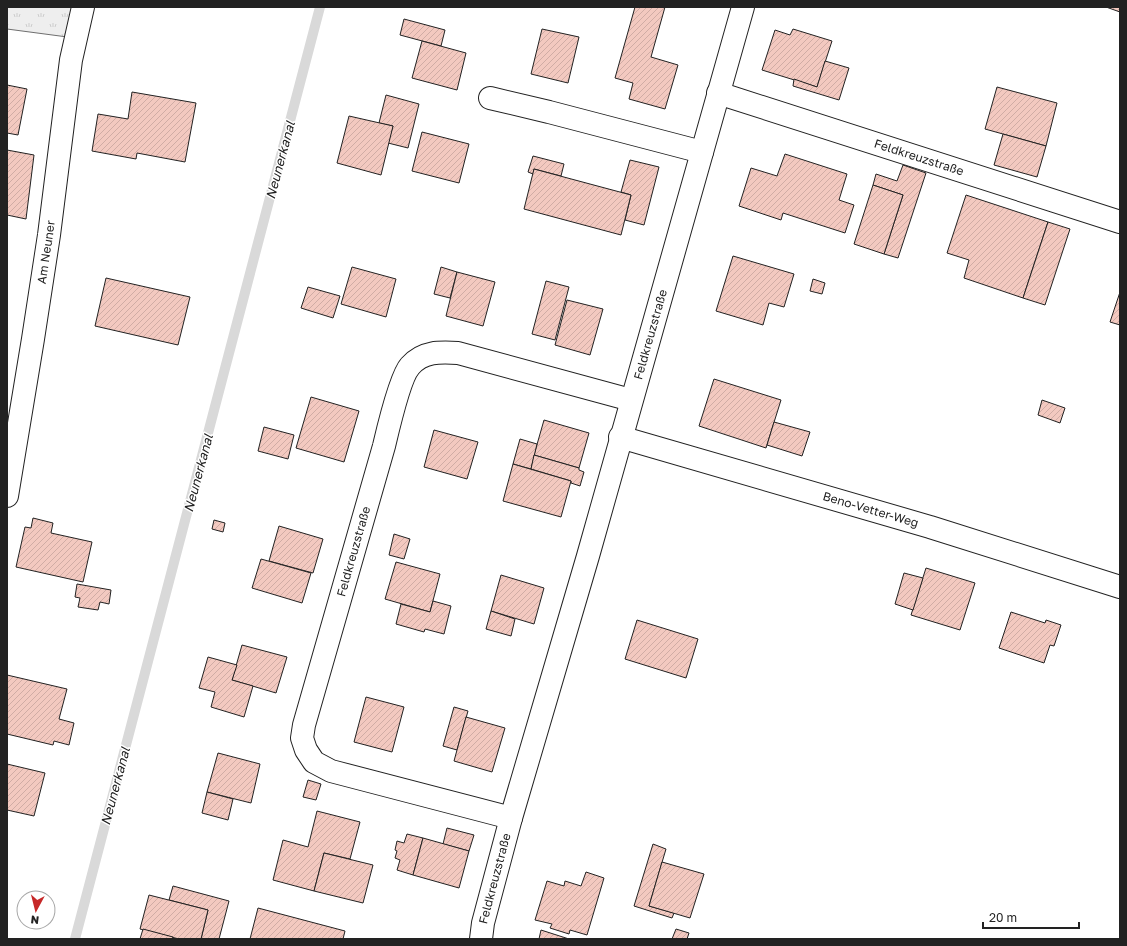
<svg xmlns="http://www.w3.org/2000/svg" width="1127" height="946" viewBox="0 0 1127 946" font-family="'Golos Text',sans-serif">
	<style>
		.grass { fill: url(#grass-tufts); stroke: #6f6f6f }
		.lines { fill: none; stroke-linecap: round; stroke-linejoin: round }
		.stream { stroke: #d9d9d9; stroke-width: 10 }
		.building { fill: url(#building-hatch); stroke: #222 }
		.street-casing { stroke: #222; stroke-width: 24 }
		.street { stroke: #fff; stroke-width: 22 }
		.labels { text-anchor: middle; stroke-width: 3; stroke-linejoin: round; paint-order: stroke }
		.street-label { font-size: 12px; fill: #222; stroke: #fff }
		.water-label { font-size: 13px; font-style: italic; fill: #222; stroke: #fff }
	</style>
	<defs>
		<pattern id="grass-tufts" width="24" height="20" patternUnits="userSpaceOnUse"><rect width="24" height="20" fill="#eee"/><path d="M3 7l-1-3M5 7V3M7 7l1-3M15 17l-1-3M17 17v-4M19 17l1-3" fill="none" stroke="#ccc"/></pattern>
		<pattern id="building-hatch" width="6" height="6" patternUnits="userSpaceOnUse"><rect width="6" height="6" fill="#f3c9c0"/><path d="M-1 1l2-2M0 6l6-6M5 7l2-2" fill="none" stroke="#d0aca5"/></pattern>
	</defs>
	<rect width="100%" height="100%" fill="#fff"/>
	<path class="grass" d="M 7,7 L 83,7 L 75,38 L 7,29 Z"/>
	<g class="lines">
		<path class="stream" d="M 75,939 L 320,7"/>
	</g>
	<g class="building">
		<path d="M 635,7 L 665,7 L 651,57 L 678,65 L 665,109 L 629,99 L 633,83 L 615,78 Z"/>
		<path d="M 1106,7 L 1120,7 L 1120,12 Z"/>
		<path d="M 404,19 L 445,30 L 441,46 L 400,35 Z"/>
		<path d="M 542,29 L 579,37 L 568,83 L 531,74 Z"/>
		<path d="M 793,29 L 832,41 L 817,87 L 762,70 L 775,30 L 790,35 Z"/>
		<path d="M 422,41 L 466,53 L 457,90 L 412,78 Z"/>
		<path d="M 825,61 L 849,68 L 839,100 L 793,86 L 794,79 L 817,87 Z"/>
		<path d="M 7,85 L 27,89 L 18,135 L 7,133 Z"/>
		<path d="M 997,87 L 1057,103 L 1046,146 L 985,129 Z"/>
		<path d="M 132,92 L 196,103 L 185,162 L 137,153 L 136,159 L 92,151 L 98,114 L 128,119 Z"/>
		<path d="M 386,95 L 419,104 L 408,148 L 388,143 L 393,126 L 379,123 Z"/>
		<path d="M 349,116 L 393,126 L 381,175 L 337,163 Z"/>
		<path d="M 422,132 L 469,144 L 459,183 L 412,171 Z"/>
		<path d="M 1003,134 L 1046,146 L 1037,177 L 994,165 Z"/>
		<path d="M 7,150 L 34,155 L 26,219 L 7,215 Z"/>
		<path d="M 785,154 L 847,174 L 839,200 L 854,205 L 845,233 L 783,213 L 781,220 L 739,206 L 751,168 L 777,176 Z"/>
		<path d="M 533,156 L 564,164 L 561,176 L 534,169 L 533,174 L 528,172 Z"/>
		<path d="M 630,160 L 659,167 L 644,225 L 625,220 L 631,195 L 621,192 Z"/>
		<path d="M 903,165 L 926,173 L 898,258 L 884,254 L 903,195 L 873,185 L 876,174 L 897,181 Z"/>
		<path d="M 534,169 L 631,195 L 621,235 L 524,209 Z"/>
		<path d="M 873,185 L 903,195 L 884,254 L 854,244 Z"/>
		<path d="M 966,195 L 1048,222 L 1023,298 L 964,278 L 969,260 L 947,253 Z"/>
		<path d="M 1048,222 L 1070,229 L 1045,305 L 1023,298 Z"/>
		<path d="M 733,256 L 794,274 L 784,307 L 769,303 L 763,325 L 716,311 Z"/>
		<path d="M 352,267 L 396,279 L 386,317 L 341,304 Z"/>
		<path d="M 441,267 L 457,272 L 450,298 L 434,294 Z"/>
		<path d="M 457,272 L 495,282 L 483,326 L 446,316 Z"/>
		<path d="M 106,278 L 190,297 L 178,345 L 95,326 Z"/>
		<path d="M 813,279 L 825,283 L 822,294 L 810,291 Z"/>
		<path d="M 546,281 L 569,287 L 555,340 L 532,334 Z"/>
		<path d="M 308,287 L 340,296 L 333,318 L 301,308 Z"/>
		<path d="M 1120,292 L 1120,325 L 1110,322 Z"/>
		<path d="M 567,300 L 603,309 L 590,355 L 555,345 Z"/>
		<path d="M 714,379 L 781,400 L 766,448 L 699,426 Z"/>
		<path d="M 311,397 L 359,411 L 344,462 L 296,448 Z"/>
		<path d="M 1042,400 L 1065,408 L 1060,423 L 1038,415 Z"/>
		<path d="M 544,420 L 589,433 L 579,468 L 534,455 Z"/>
		<path d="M 774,422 L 810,432 L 802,456 L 767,445 Z"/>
		<path d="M 264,427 L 294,435 L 288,459 L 258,451 Z"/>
		<path d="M 434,430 L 478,442 L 467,479 L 424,467 Z"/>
		<path d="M 520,439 L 537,444 L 531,469 L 513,464 Z"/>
		<path d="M 534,455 L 579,468 L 579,470 L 584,472 L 580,486 L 571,483 L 571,481 L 531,469 Z"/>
		<path d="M 513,464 L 571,481 L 561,517 L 503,501 Z"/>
		<path d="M 33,518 L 53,523 L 51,533 L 92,542 L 83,582 L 16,567 L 25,527 L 31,528 Z"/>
		<path d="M 214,520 L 225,523 L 223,532 L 212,529 Z"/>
		<path d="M 279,526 L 323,539 L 313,573 L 269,561 Z"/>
		<path d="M 394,534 L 410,539 L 404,559 L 389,555 Z"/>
		<path d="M 261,559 L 311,573 L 302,603 L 252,588 Z"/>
		<path d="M 396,562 L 440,574 L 430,612 L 385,599 Z"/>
		<path d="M 926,568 L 975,583 L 960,630 L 911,615 Z"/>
		<path d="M 904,573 L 923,578 L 913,610 L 895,604 Z"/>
		<path d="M 501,575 L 544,588 L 534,624 L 491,611 Z"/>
		<path d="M 77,584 L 111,590 L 109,604 L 100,602 L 98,610 L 78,607 L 80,598 L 75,597 Z"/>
		<path d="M 433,601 L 451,606 L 444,634 L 425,629 L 424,632 L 396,624 L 401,604 L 430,612 Z"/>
		<path d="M 491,611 L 515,619 L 511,636 L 486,629 Z"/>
		<path d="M 1011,612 L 1045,623 L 1046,620 L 1061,625 L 1054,646 L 1050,645 L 1044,663 L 999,648 Z"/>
		<path d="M 637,620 L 698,639 L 686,678 L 625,659 Z"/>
		<path d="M 242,645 L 287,657 L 276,693 L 232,680 Z"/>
		<path d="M 208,657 L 237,665 L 232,680 L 253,686 L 244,717 L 211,707 L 215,692 L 199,688 Z"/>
		<path d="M 7,675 L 67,689 L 59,719 L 74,723 L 69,745 L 54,741 L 53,745 L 7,734 Z"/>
		<path d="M 366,697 L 404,707 L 392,752 L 354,742 Z"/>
		<path d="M 454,707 L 468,711 L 457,750 L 443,746 Z"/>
		<path d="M 466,717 L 505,728 L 492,772 L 454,761 Z"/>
		<path d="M 218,753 L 260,764 L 251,803 L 207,792 Z"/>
		<path d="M 7,764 L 45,773 L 34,816 L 7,810 Z"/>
		<path d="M 308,780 L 321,784 L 316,800 L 303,797 Z"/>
		<path d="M 207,792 L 233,799 L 228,820 L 202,813 Z"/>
		<path d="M 317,811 L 360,822 L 350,859 L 324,853 L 314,891 L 273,880 L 283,840 L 308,847 Z"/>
		<path d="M 447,828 L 474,835 L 469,851 L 443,844 Z"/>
		<path d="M 407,834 L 423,838 L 413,875 L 397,870 L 400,860 L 395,858 L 397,851 L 395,850 L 397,841 L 404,843 Z"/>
		<path d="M 423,838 L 469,851 L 459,888 L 413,875 Z"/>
		<path d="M 653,844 L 666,849 L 649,906 L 674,913 L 672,918 L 634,906 Z"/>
		<path d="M 324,853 L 373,865 L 363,903 L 314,891 Z"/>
		<path d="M 662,862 L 704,874 L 690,918 L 649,906 Z"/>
		<path d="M 586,872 L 604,878 L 587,935 L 570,930 L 569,934 L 550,928 L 552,924 L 535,920 L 547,881 L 564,886 L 565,881 L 581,886 Z"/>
		<path d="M 173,886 L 229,901 L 219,939 L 201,939 L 208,910 L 169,900 Z"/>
		<path d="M 149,895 L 208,910 L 201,939 L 179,939 L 140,929 Z"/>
		<path d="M 258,908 L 345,931 L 343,939 L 250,939 Z"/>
		<path d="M 143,929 L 173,937 L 172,939 L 140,939 Z"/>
		<path d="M 676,929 L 689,933 L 687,939 L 672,939 Z"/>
		<path d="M 541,930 L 569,939 L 539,939 Z"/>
	</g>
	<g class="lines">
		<g class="street-casing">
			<g id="street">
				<path id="s1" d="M 718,93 L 1120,222"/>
				<path d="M 490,98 L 549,112 L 702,152"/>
				<path id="s2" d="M 620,437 L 930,527 L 1120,587"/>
				<path id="s3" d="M 7,496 L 33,339 L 49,235 L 71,60 L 83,7"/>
				<path id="s4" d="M 511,818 L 331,771 L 314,762 L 306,750 L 302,738 L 304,725 C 331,632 357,539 384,446 C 388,429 400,377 410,366 C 423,351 440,352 458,353 L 631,400"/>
				<path id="s5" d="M 481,939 L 483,923 L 511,818 L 588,556 L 743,7"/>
			</g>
		</g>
		<use href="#street" class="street"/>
	</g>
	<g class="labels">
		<g class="street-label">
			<text dy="4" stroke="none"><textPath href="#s1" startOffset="211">Feldkreuzstraße</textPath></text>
			<text dy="4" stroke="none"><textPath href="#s3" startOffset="247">Am Neuner</textPath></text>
			<text dy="4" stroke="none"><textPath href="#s5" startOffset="628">Feldkreuzstraße</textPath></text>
			<text dy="4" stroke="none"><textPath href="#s2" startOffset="261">Beno-Vetter-Weg</textPath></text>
			<text dy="4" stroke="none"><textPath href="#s4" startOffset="426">Feldkreuzstraße</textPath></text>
			<text dy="4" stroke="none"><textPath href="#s5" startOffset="62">Feldkreuzstraße</textPath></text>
		</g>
		<g class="water-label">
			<text transform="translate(280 160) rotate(-75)" y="5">Neunerkanal</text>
			<text transform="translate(198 473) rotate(-75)" y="5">Neunerkanal</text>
			<text transform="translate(115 786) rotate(-75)" y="5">Neunerkanal</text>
		</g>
	</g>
	<rect width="1127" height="946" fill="none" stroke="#222222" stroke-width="16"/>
	<g transform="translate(36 910) rotate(187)"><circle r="19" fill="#ffffff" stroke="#a7a7a7"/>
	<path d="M0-3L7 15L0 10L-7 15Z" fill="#c62828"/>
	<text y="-6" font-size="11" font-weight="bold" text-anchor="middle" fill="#222222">N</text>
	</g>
	<path d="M983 922v6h96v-6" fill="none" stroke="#222222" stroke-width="2"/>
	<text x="989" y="922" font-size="12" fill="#222222" stroke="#ffffff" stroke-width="3" paint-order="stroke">20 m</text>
</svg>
